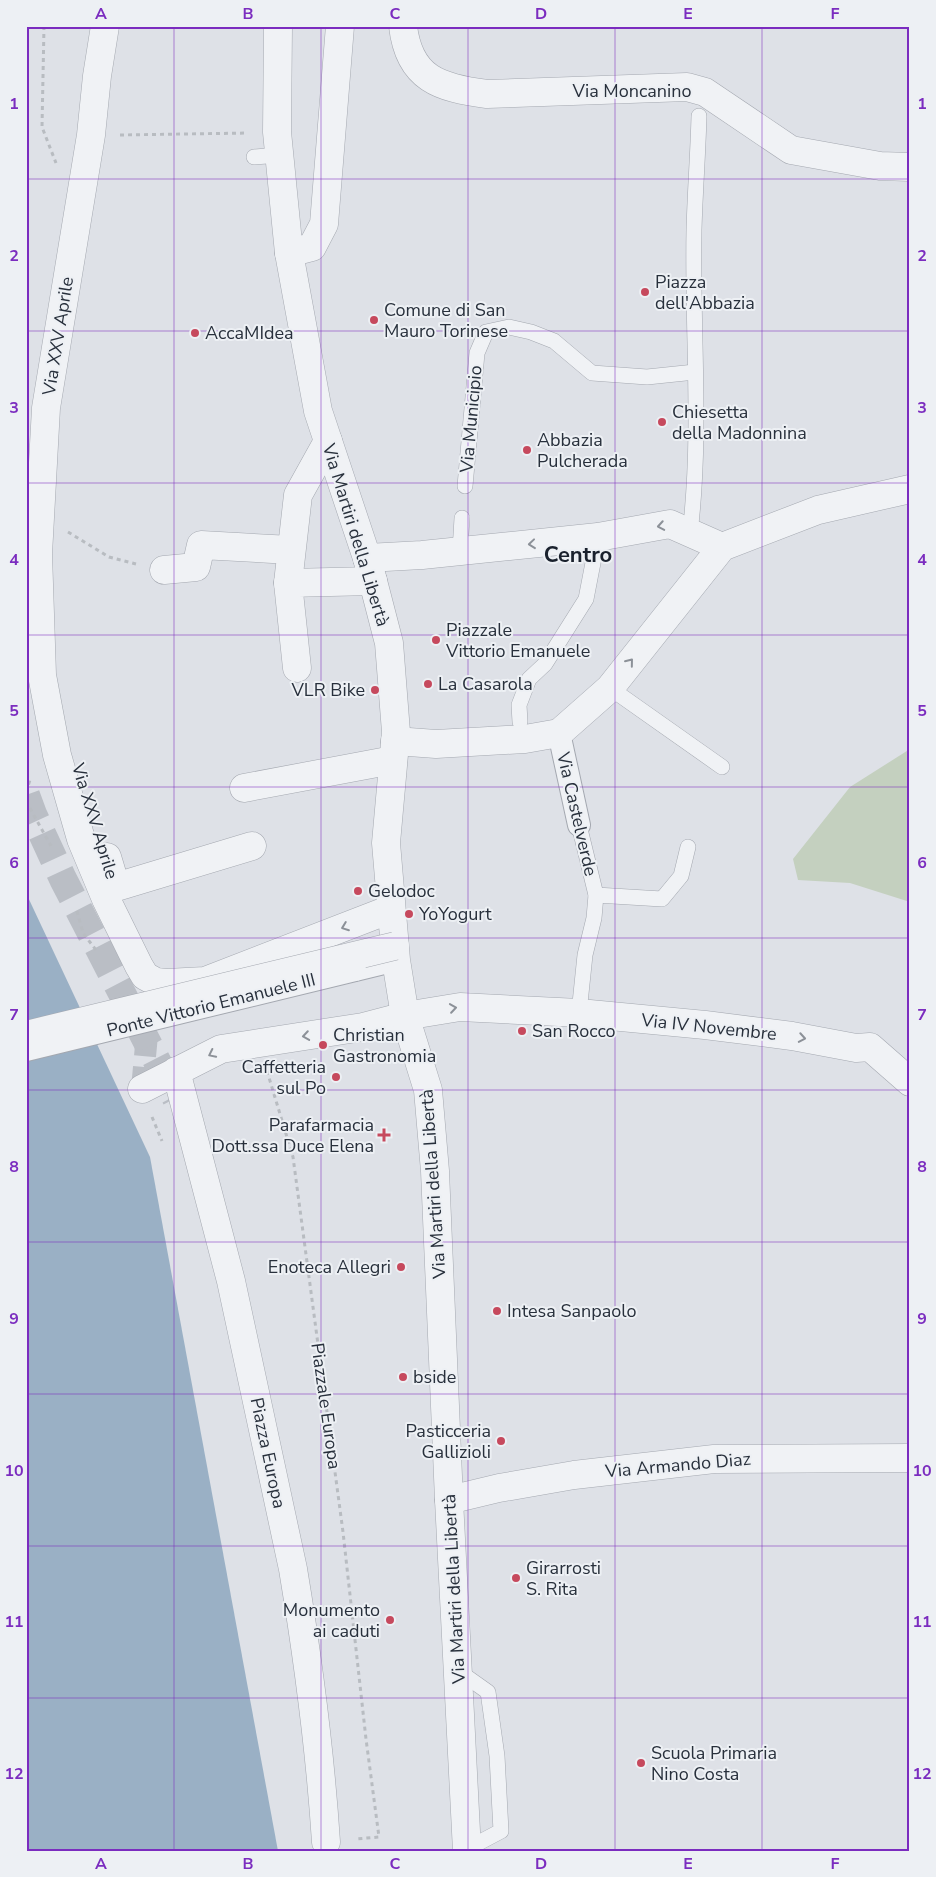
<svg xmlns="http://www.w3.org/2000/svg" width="936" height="1877" viewBox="0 0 936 1877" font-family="'Nunito Sans',sans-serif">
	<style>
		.green { fill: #c4d0bf }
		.water { fill: #9ab0c5 }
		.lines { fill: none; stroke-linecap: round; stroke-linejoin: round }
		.pedestrian-tunnel { stroke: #babec5; stroke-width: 22; stroke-dasharray: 22 11; stroke-linecap: butt }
		.primary-tunnel { stroke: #babec5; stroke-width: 28; stroke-dasharray: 28 14; stroke-linecap: butt }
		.service-casing { stroke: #a4a8b0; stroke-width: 16 }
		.pedestrian-casing { stroke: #a4a8b0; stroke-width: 24 }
		.minor-casing { stroke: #a4a8b0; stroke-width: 29 }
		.tertiary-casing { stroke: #a4a8b0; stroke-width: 29 }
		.path { stroke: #b8bcc1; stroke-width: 3; stroke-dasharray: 4 4; stroke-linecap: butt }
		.service { stroke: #f0f2f5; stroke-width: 15 }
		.pedestrian { stroke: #f0f2f5; stroke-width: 22 }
		.minor { stroke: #f0f2f5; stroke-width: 28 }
		.tertiary { stroke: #f0f2f5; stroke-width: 28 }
		.pedestrian-bridge-casing { stroke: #a4a8b0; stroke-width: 24; stroke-linecap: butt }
		.tertiary-bridge-casing { stroke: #a4a8b0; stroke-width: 29; stroke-linecap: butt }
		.pedestrian-bridge { stroke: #f0f2f5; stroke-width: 22 }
		.tertiary-bridge { stroke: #f0f2f5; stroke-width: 28 }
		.oneway { stroke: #8c9198 }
		.grid { fill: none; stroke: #7b2cbf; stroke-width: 1; stroke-opacity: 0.55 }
		.poi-dot { fill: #c6495d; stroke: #edf0f4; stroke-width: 2 }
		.labels { text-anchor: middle; stroke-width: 4; stroke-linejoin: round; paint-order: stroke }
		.street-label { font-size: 18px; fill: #28303c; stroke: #edf0f4 }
		.poi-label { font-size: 18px; fill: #28303c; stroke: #edf0f4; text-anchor: start }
		.district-label { font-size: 22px; font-weight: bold; fill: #1a212d; stroke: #edf0f4 }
		.neatline { fill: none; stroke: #7b2cbf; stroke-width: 2 }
		.grid-label { font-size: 16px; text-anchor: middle; font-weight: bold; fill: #7b2cbf }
	</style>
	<rect width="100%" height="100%" fill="#dee1e7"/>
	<path class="green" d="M 910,749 L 910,902 L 850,883 L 798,880 L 793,859 L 850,787 Z"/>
	<path class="water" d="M 26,893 L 150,1157 L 278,1851 L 26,1851 Z"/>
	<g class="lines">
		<path class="pedestrian-tunnel" d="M 142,1089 L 149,1013 L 147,1002"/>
		<path class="primary-tunnel" d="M 26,795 L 33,814 L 63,879 L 176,1098"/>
		<g class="service-casing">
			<g id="service">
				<path d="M 254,157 L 280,155"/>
				<path d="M 465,486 L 477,353 L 486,332 L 509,327 L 531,332 L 554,341 L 592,373 L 647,377 L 695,372"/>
				<path d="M 690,533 C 702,433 692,331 694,230 C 695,192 698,154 699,116"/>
				<path d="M 460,551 L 462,518"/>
				<path d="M 610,688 L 722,767"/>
				<path d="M 520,722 L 519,705 L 529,679 L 545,664 L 586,599 L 598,537"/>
				<path d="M 579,825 L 596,895 L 594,918 L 585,955 L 579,1013"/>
				<path d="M 596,895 L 662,899 L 681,876 L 688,847"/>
				<path d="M 457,1670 L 488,1692 L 497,1756 L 501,1831 L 467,1849"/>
			</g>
		</g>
		<g class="pedestrian-casing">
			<g id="pedestrian">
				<path d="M 559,733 L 579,825"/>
				<path d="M 355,970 L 396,960"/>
			</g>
		</g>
		<g class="minor-casing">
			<g id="minor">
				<path d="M 105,26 L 97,76 L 91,135 L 46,408 L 38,554 L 42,675 L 57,755 L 81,839 L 106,899 L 139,966 L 145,976 L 156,982 L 167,983 L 205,981 L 391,909"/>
				<path d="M 403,26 C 409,79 440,88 487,94 L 687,87 L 705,92 L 791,150 L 880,166 L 910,167"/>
				<path d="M 289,253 L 312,247 L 324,224 L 340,26"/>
				<path d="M 367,558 L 422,555 L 598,537 L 670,524 L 722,547"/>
				<path d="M 164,570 L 196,567 L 201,545 L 291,550"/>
				<path d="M 288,583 L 298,495 L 328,441"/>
				<path d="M 297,668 L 288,583 L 373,581"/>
				<path d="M 395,741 L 436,744 L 525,739 L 559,733 L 610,688 L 722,547 L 818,510 L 910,489"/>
				<path d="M 244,788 L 393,760"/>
				<path d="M 107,857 L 116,887 L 252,846"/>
				<path d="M 176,1071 L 231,1281 L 293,1569 C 308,1659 320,1750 326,1842"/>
				<path d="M 142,1089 L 221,1049 L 363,1027 L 405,1016 L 460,1007 L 579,1013 L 705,1025 L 792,1036 L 856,1048 L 870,1047 L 910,1082"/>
				<path d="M 449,1500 L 499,1488 L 574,1475 L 714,1459 L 910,1458"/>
			</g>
		</g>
		<g class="tertiary-casing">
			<path id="tertiary" d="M 278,26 L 277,132 L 289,253 L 318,411 L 367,558 L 389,643 L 396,732 L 386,843 L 396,960 L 405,1016 L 428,1090 L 435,1171 L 449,1500 L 467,1851"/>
		</g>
		<g class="path">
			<path d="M 44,26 L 42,127 L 56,163"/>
			<path d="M 120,135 L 248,133"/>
			<path d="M 68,532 L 109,557 L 136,564"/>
			<path d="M 26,792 L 31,777"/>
			<path d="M 26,801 L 51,846"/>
			<path d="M 77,911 L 83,933 L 96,950"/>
			<path d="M 267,1071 L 293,1157 L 343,1532 L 366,1739 L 379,1837 L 355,1839"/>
			<path d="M 152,1117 L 162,1141"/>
		</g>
		<use href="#service" class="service"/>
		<use href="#pedestrian" class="pedestrian"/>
		<use href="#minor" class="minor"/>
		<use href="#tertiary" class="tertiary"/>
		<g class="pedestrian-bridge-casing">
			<path id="pedestrian-bridge" d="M 26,1050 L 355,970"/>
		</g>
		<g class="tertiary-bridge-casing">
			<path id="tertiary-bridge" d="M 26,1035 L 395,946"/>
		</g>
		<use href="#pedestrian-bridge" class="pedestrian-bridge"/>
		<use href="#tertiary-bridge" class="tertiary-bridge"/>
	</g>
	<defs><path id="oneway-chevron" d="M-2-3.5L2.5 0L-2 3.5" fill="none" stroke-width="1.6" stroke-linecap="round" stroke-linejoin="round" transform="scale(1.25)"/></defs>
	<g class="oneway">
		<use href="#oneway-chevron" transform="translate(661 526) rotate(170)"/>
		<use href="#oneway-chevron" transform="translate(532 544) rotate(174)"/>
		<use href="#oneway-chevron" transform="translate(630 662) rotate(-51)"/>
		<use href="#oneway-chevron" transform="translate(345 927) rotate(159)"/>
		<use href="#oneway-chevron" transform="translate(453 1008) rotate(-8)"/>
		<use href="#oneway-chevron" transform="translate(306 1036) rotate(171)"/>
		<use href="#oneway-chevron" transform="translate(802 1038) rotate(10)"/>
		<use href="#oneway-chevron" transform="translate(212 1054) rotate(154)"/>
	</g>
	<path class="grid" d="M 174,26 L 174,1851M 321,26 L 321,1851M 468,26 L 468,1851M 615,26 L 615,1851M 762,26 L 762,1851M 26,179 L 910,179M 26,331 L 910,331M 26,483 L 910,483M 26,635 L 910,635M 26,787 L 910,787M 26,938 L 910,938M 26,1090 L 910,1090M 26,1242 L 910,1242M 26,1394 L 910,1394M 26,1546 L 910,1546M 26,1698 L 910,1698"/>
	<g class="poi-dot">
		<circle cx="645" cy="292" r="5"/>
		<circle cx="374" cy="320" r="5"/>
		<circle cx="195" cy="333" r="5"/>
		<circle cx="662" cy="422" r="5"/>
		<circle cx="527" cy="450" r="5"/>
		<circle cx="436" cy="640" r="5"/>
		<circle cx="428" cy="684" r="5"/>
		<circle cx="375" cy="690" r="5"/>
		<circle cx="358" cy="891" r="5"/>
		<circle cx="409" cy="914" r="5"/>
		<circle cx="522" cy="1031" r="5"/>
		<circle cx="323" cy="1045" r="5"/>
		<circle cx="336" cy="1077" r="5"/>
		<path d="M381.5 1127.5h5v5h5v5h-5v5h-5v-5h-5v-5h5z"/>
		<circle cx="401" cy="1267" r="5"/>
		<circle cx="497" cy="1311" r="5"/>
		<circle cx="403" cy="1377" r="5"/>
		<circle cx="501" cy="1441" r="5"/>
		<circle cx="516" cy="1578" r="5"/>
		<circle cx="390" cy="1620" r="5"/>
		<circle cx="641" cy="1763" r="5"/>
	</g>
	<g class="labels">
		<g class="street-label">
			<text x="632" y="97">Via Moncanino</text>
			<text transform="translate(58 336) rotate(-81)" y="6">Via XXV Aprile</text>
			<text transform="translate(471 419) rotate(-85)" y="6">Via Municipio</text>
			<text transform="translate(356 535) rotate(73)" y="6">Via Martiri della Libertà</text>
			<text transform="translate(577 814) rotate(77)" y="6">Via Castelverde</text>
			<text transform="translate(95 821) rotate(73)" y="6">Via XXV Aprile</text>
			<text transform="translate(211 1005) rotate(-14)" y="6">Ponte Vittorio Emanuele III</text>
			<text transform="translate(709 1027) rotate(6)" y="6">Via IV Novembre</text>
			<text transform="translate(433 1184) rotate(-94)" y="6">Via Martiri della Libertà</text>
			<text transform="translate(326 1406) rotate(82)" y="6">Piazzale Europa</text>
			<text transform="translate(268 1453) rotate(78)" y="6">Piazza Europa</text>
			<text transform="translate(678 1465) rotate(-5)" y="6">Via Armando Diaz</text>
			<text transform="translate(454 1589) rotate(-93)" y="6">Via Martiri della Libertà</text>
		</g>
		<g class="poi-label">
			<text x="655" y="288">Piazza<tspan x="655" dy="21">dell'Abbazia</tspan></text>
			<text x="384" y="316">Comune di San<tspan x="384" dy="21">Mauro Torinese</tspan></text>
			<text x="205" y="339">AccaMIdea</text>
			<text x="672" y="418">Chiesetta<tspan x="672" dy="21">della Madonnina</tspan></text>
			<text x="537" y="446">Abbazia<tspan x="537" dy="21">Pulcherada</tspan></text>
			<text x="446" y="636">Piazzale<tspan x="446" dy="21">Vittorio Emanuele</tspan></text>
			<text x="438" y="690">La Casarola</text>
			<text x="365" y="696" text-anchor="end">VLR Bike</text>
			<text x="368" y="897">Gelodoc</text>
			<text x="419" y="920">YoYogurt</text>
			<text x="532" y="1037">San Rocco</text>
			<text x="333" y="1041">Christian<tspan x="333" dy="21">Gastronomia</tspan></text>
			<text x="326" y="1073" text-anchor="end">Caffetteria<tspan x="326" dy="21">sul Po</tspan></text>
			<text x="374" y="1131" text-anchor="end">Parafarmacia<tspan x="374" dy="21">Dott.ssa Duce Elena</tspan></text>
			<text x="391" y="1273" text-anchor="end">Enoteca Allegri</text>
			<text x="507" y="1317">Intesa Sanpaolo</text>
			<text x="413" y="1383">bside</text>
			<text x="491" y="1437" text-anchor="end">Pasticceria<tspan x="491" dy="21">Gallizioli</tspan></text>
			<text x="526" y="1574">Girarrosti<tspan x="526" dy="21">S. Rita</tspan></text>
			<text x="380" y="1616" text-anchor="end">Monumento<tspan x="380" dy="21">ai caduti</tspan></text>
			<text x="651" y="1759">Scuola Primaria<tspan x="651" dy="21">Nino Costa</tspan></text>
		</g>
		<g class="district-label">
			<text x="578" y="562">Centro</text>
		</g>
	</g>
	<rect width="936" height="1877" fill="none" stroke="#edf0f4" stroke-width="55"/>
	<rect x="28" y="28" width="880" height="1822" class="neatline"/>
	<g class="grid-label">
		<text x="101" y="19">A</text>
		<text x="248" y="19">B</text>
		<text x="395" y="19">C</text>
		<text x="541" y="19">D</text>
		<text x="688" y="19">E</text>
		<text x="835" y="19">F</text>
		<text x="14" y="109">1</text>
		<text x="922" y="109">1</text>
		<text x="14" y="261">2</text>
		<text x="922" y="261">2</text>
		<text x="14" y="413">3</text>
		<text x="922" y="413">3</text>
		<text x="14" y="565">4</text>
		<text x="922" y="565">4</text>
		<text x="14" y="716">5</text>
		<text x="922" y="716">5</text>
		<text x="14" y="868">6</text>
		<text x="922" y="868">6</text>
		<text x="14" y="1020">7</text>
		<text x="922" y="1020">7</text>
		<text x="14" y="1172">8</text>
		<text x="922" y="1172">8</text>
		<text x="14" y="1324">9</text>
		<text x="922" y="1324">9</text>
		<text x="14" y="1476">10</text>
		<text x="922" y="1476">10</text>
		<text x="14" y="1627">11</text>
		<text x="922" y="1627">11</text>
		<text x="14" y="1779">12</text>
		<text x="922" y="1779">12</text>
		<text x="101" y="1869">A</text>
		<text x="248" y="1869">B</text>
		<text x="395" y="1869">C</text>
		<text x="541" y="1869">D</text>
		<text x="688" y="1869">E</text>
		<text x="835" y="1869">F</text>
	</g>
</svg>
